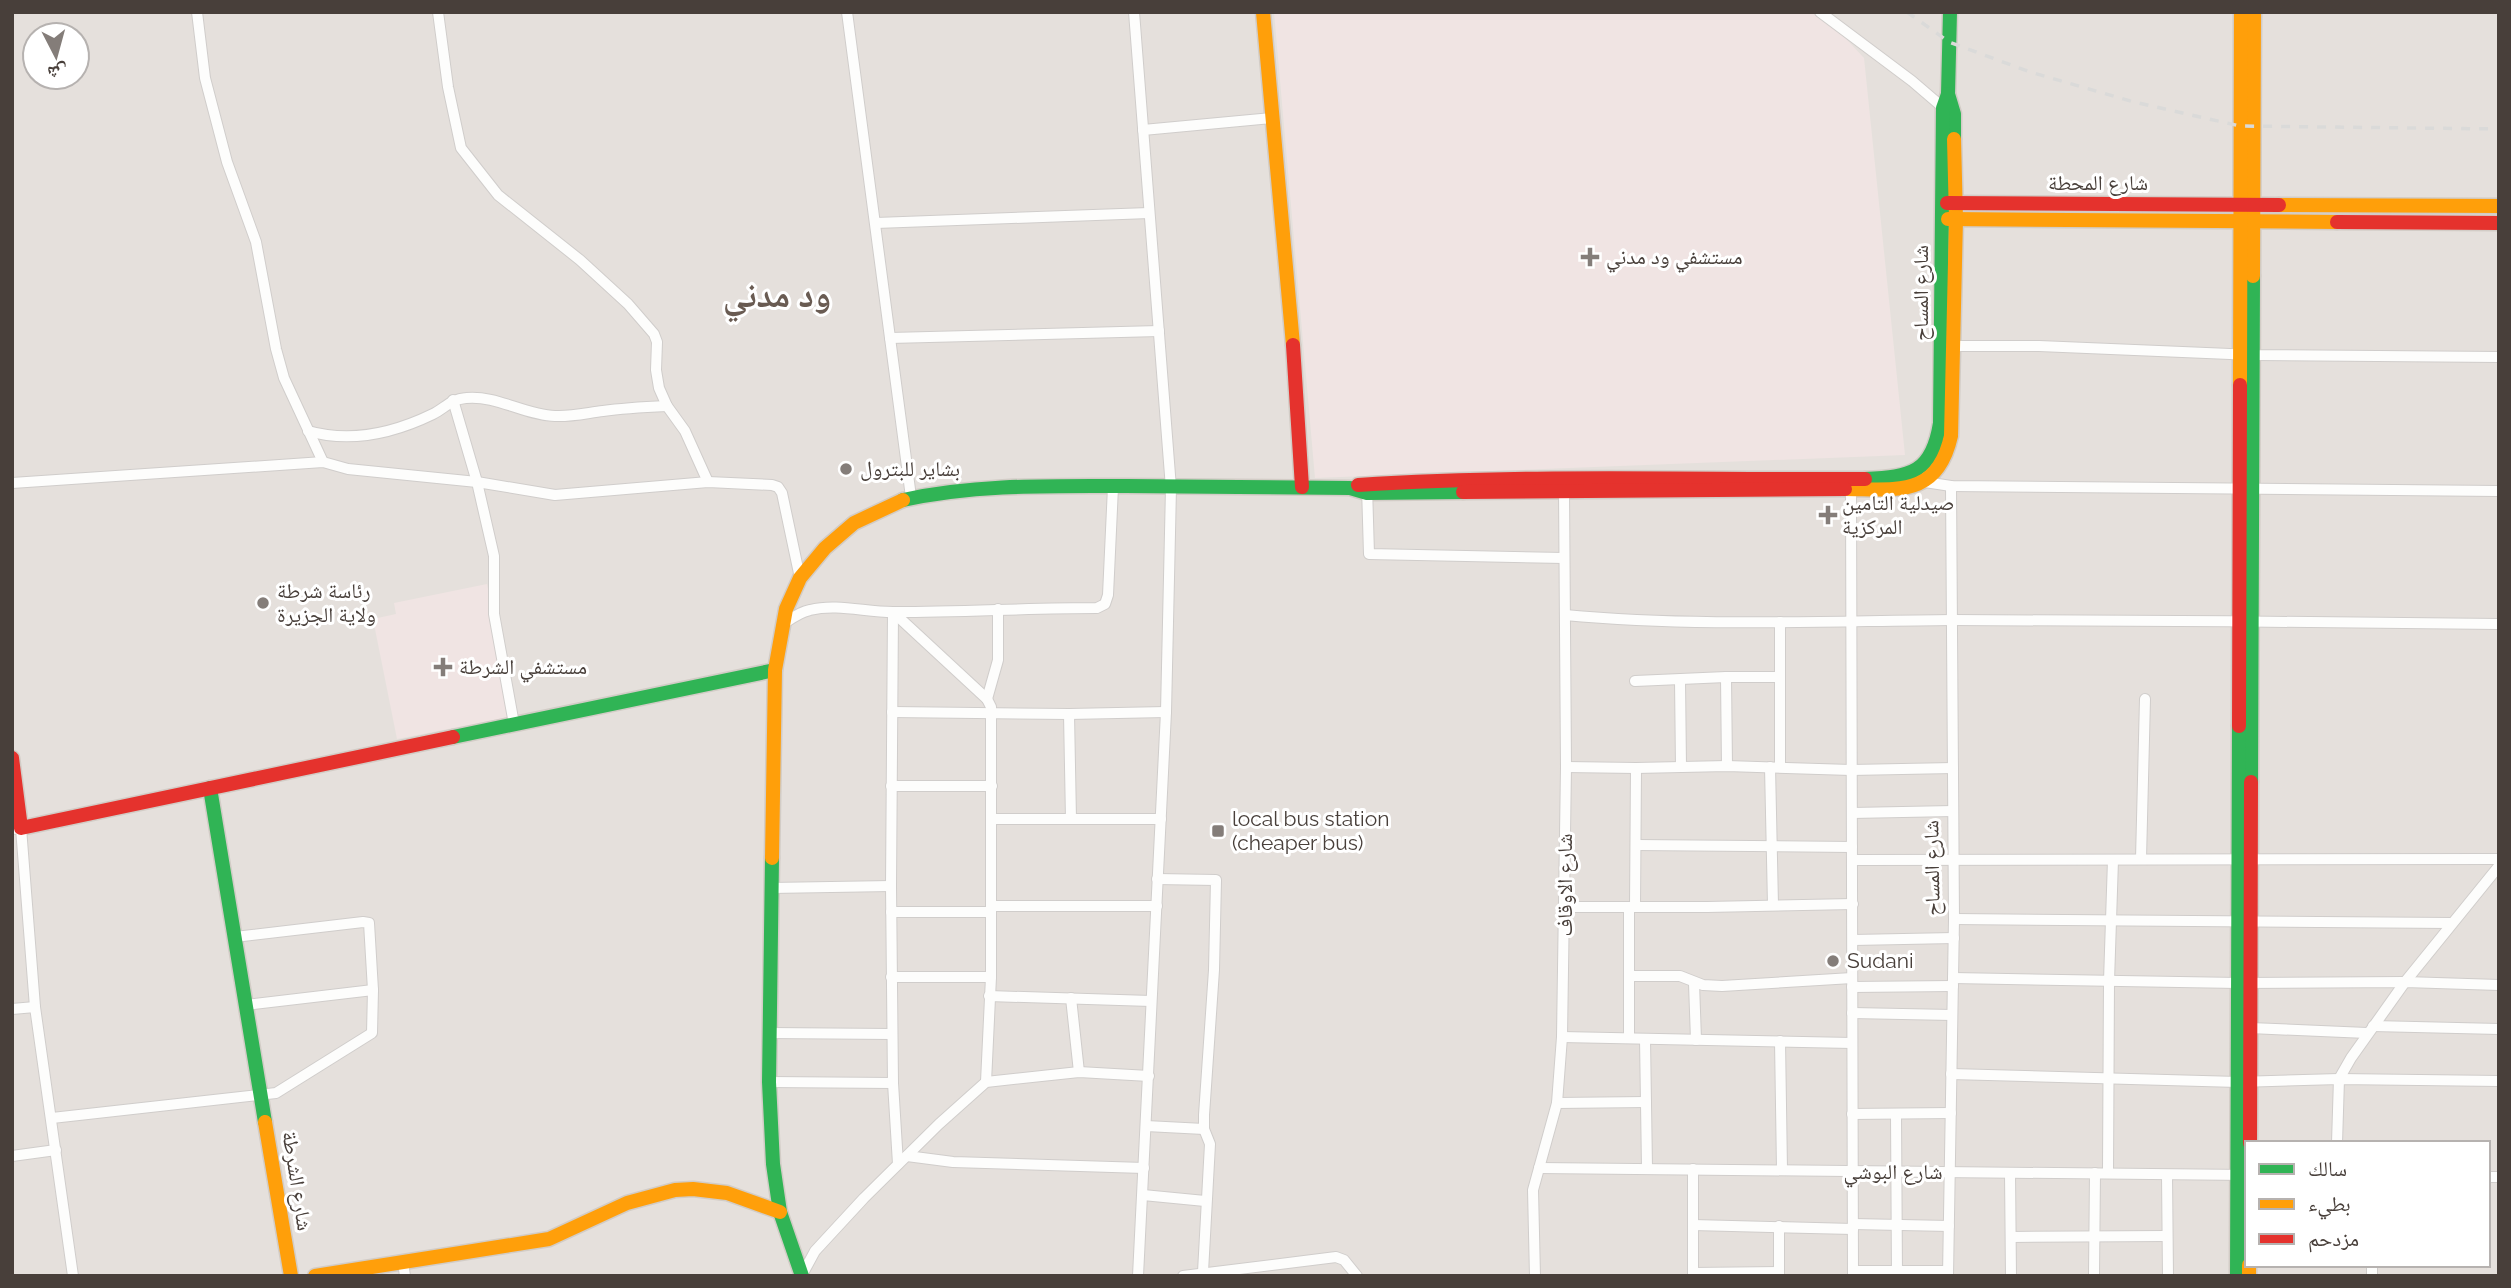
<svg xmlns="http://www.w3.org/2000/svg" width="2511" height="1288" viewBox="0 0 2511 1288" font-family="Raleway,'Noto Naskh Arabic',sans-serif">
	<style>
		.residential { fill: #e5e0dc; fill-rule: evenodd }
		.medical { fill: #f0e4e3 }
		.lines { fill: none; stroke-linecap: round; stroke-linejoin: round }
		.street-casing { stroke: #d0cdcb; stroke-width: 12 }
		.fast-casing { stroke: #d2ccc6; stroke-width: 17 }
		.slow-casing { stroke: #d2ccc6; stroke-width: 17 }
		.jam-casing { stroke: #d2ccc6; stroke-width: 17 }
		.street { stroke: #fdfdfc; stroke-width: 10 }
		.fast { stroke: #30b455; stroke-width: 14 }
		.slow { stroke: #ff9f0a; stroke-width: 14 }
		.jam { stroke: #e5322d; stroke-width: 14 }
		.rail { stroke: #dadad9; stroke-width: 3.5; stroke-dasharray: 9 9; stroke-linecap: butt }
		.poi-dot { fill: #847d79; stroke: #fff; stroke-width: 2.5 }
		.labels { text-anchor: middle; stroke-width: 6; stroke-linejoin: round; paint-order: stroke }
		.street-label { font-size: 21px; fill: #483f3a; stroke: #fff }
		.poi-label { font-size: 21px; fill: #483f3a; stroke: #fff; text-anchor: start }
		.town-label { font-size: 35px; font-weight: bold; fill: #695b52; stroke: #fff }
	</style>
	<rect width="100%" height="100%" fill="#f2f0ed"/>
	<path class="residential" d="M 12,12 L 2499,12 L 2499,1276 L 12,1276 ZM 35,35 L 77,35 L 77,77 L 35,77 ZM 2247,1143 L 2488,1143 L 2488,1265 L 2247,1265 Z"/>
	<g class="medical">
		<path d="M 1274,12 L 1821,12 L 1864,58 L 1905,455 L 1315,478 Z"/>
		<path d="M 487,584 L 514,716 L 397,739 L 373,619 L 396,614 L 394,603 Z"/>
	</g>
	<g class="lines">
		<g class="street-casing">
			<g id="street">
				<path d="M 197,12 L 205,78 L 227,162 L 256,242 L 276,349 L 284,378 L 323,462"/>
				<path d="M 438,12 L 448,87 L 461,148 L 498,195 L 580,260 L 628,304 L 654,334 L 657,342 L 656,370 L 659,388 L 667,406 L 685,431 L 708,482"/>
				<path d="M 847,12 L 911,497"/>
				<path d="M 1134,12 L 1171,488 L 1166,712 L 1138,1276"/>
				<path d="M 1820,12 L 1912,81 L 1947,111"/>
				<path d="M 1143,130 L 1272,118"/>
				<path d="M 876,223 L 1149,213"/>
				<path d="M 890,338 L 1159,331"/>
				<path d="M 1953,346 L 2039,346 L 2254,355 L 2499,357"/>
				<path d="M 453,400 L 477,482 L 494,556 L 494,614 L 514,724"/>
				<path d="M 308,431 C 350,443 394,433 433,414 C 445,408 451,399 466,398 C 497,395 524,415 555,416 C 570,417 587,413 603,411 C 624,408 645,407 667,406"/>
				<path d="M 1924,480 L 1925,482 L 1951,486 L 2499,491"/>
				<path d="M 12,483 L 323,462 L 348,469 L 477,482 L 555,495 L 708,482 L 772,485 L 778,487 L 782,493 L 800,578"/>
				<path d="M 1851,485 L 1853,1276"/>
				<path d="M 1367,487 L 1369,554 L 1564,558"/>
				<path d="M 893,612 L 891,886 L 893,1083 L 898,1164"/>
				<path d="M 893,612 L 987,699 L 991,707 L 991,977 L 986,1082"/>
				<path d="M 1565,615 C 1694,627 1823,621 1952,620 C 2134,620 2317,622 2499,624"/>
				<path d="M 1780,622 L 1780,767"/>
				<path d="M 782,625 C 791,619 799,612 810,610 C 838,603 868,613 896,612 C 963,612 1030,608 1097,608 L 1105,604 L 1108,595 L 1113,487"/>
				<path d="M 1726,677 L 1727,766"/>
				<path d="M 1680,680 L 1681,767"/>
				<path d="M 1635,681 L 1726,677 L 1779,677"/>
				<path d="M 987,699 L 998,660 L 998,609"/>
				<path d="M 892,712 L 1069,714 L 1166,712"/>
				<path d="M 1069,714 L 1071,819"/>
				<path d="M 1566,767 L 1636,768 L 1727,766 L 1851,770 L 1953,768"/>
				<path d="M 1770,767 L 1773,905"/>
				<path d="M 891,786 L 992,786"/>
				<path d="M 1852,813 L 1953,811"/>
				<path d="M 992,819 L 1161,819"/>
				<path d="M 12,829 L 21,828 L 35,1007 L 73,1276"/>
				<path d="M 1636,845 L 1852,847"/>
				<path d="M 2141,859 L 2145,699"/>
				<path d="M 1852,860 L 2499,859"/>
				<path d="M 1157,879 L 1216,880 L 1214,970 L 1204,1115 L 1204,1129 L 1210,1144 L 1203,1272"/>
				<path d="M 771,888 L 891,886"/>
				<path d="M 991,906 L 1157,906"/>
				<path d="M 1566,907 L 1707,907 L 1853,904"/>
				<path d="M 1635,907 L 1636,768"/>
				<path d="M 1629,908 L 1629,1038"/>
				<path d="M 891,912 L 991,912"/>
				<path d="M 1954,919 L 2451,923"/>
				<path d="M 1853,940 L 1954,938"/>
				<path d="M 1629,976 L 1680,976 L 1703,985 L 1722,986 L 1852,978"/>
				<path d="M 891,977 L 991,977"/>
				<path d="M 1953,978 L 2238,983 L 2405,982 L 2499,985"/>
				<path d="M 1694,983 L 1696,1040"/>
				<path d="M 1852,987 L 1953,986"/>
				<path d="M 989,996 L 1151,1001"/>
				<path d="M 1071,998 L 1079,1072"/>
				<path d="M 246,1005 L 373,990"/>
				<path d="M 12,1009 L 35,1007"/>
				<path d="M 1852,1013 L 1952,1015"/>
				<path d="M 2373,1026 L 2499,1029"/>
				<path d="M 2250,1028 L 2367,1033"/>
				<path d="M 769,1033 L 892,1034"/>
				<path d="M 1562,1037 L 1852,1043"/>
				<path d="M 1645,1039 L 1647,1168"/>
				<path d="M 1780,1041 L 1782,1170"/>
				<path d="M 1951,1074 L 2238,1082 L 2339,1079 L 2499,1081"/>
				<path d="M 769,1082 L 893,1083"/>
				<path d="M 1557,1103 L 1646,1102"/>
				<path d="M 1852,1114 L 1951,1113"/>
				<path d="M 1896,1114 L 1897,1276"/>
				<path d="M 52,1118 L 276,1093 L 372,1033 L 373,990 L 369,923 L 363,922 L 235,937"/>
				<path d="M 1146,1126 L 1204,1129"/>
				<path d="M 2337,1143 L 2339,1079 L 2351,1058 L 2405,982 L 2499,866"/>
				<path d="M 12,1156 L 56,1150"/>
				<path d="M 907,1156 L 953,1162 L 1144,1168"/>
				<path d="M 1539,1168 L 2247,1175"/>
				<path d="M 1693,1169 L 1693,1276"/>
				<path d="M 2010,1173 L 2011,1276"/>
				<path d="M 2108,1173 L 2109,981 L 2113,860"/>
				<path d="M 2167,1175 L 2168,1276"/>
				<path d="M 2488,1177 L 2499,1177"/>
				<path d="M 1143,1195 L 1205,1201"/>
				<path d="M 1853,1224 L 1949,1226"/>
				<path d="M 1693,1225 L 1853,1229"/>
				<path d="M 2011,1237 L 2167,1236"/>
				<path d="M 403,1262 L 405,1276"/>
				<path d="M 2372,1265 L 2372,1276"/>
				<path d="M 1853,1271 L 1948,1271"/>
				<path d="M 1693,1273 L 1779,1272"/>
				<path d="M 802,1275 L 815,1251 L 864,1198 L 939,1124 L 986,1082 L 1079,1072 L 1149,1076"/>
				<path d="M 1183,1276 L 1336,1257 L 1344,1260 L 1357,1276"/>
				<path d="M 1535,1276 L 1533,1190 L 1557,1103 L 1562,1037 L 1566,767 L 1564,490"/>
				<path d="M 1779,1276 L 1779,1226"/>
				<path d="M 1948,1276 L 1954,919 L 1951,486"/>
				<path d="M 2094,1276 L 2095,1173"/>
			</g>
		</g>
		<g class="fast-casing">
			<g id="fast">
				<path d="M 1950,12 L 1948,94 L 1954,114 L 1954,139"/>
				<path d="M 1865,479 C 1911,477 1932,473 1940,423 L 1943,108 L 1948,94"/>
				<path d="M 903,500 C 976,484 1051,486 1126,486 C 1201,487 1275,487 1350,488 L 1367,493 L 1463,492"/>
				<path d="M 453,737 L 775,670"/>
				<path d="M 2251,782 L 2253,276"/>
				<path d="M 210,788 L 265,1122"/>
				<path d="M 772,858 L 769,1082 L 773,1164 L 780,1212 L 802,1276"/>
				<path d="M 2237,1276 L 2239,726"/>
			</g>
		</g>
		<g class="slow-casing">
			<g id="slow">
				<path d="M 1263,12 L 1293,345"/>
				<path d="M 2279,205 L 2499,206"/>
				<path d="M 1948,219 L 2337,222"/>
				<path d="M 2253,276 L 2254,12"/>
				<path d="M 2240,385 L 2241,12"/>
				<path d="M 1845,489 C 1897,489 1937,498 1951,436 L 1956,219 L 1954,139"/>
				<path d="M 772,858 L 775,670 L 786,609 L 800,578 L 825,548 L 854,523 L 903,500"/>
				<path d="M 265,1122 L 291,1276"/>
				<path d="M 2249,1265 L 2249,1276"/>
				<path d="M 315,1276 L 549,1239 L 627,1203 L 675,1190 L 693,1189 L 727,1193 L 780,1212"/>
			</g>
		</g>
		<g class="jam-casing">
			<g id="jam">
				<path d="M 1947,203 L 2279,205"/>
				<path d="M 2337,222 L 2499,223"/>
				<path d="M 1293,345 L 1302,487"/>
				<path d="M 1358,485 C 1526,474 1696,480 1865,479"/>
				<path d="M 1463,492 L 1845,489"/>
				<path d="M 2239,726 L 2240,385"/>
				<path d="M 12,758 L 21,828 L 453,737"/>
				<path d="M 2250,1143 L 2251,782"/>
			</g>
		</g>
		<use href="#street" class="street"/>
		<use href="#fast" class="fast"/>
		<use href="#slow" class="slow"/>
		<use href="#jam" class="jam"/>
		<path class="rail" d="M 1907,12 L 1949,42 L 2030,72 L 2134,102 L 2240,126 L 2499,129"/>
	</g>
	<g class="poi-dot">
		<path d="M1586.5 246.5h7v7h7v7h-7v7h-7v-7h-7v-7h7z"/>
		<circle cx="846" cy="469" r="7"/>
		<path d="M1824.5 504.5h7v7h7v7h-7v7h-7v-7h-7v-7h7z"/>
		<circle cx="263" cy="603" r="7"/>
		<path d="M439.5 656.5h7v7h7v7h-7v7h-7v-7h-7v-7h7z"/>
		<rect x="1211" y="824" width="14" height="14" rx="3.5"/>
		<circle cx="1833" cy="961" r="7"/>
	</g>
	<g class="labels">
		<g class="street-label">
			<text x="2098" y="190">شارع المحطة</text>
			<text transform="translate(1921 293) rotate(-90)" y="7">شارع المساح</text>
			<text transform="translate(1932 868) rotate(-91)" y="7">شارع المساح</text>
			<text transform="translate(1565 885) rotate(-90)" y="7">شارع الاوقاف</text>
			<text x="1893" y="1179">شارع البوشي</text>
			<text transform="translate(297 1181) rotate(81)" y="7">شارع الشرطة</text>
		</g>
		<g class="poi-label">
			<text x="1606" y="264">مستشفي ود مدني</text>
			<text x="860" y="476">بشاير للبترول</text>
			<text x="1842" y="510">صيدلية التامين<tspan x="1842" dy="24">المركزية</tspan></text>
			<text x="277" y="598">رئاسة شرطة<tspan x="277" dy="24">ولاية الجزيرة</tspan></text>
			<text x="459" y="674">مستشفي الشرطة</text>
			<text x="1232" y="826">local bus station<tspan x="1232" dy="24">(cheaper bus)</tspan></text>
			<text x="1847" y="968">Sudani</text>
		</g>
		<g class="town-label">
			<text x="777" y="307">ود مدني</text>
		</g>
	</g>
	<rect width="2511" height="1288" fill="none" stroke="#483f3a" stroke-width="28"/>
	<rect x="2245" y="1141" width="245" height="126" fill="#ffffff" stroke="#b6b2b0" stroke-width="2"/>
	<rect x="2259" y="1164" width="35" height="10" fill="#30b455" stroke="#b6b2b0" stroke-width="2"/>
	<text x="2308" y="1176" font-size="21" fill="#483f3a">سالك</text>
	<rect x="2259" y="1199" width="35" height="10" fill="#ff9f0a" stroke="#b6b2b0" stroke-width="2"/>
	<text x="2308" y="1211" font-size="21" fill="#483f3a">بطيء</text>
	<rect x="2259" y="1234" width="35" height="10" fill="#e5322d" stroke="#b6b2b0" stroke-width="2"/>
	<text x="2308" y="1246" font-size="21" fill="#483f3a">مزدحم</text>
	<g transform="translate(56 56) rotate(174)"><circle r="33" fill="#ffffff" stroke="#b6b2b0" stroke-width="2"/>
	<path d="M0-5L12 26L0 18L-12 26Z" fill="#847d79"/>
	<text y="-10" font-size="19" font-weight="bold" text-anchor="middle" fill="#483f3a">ش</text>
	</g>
</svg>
